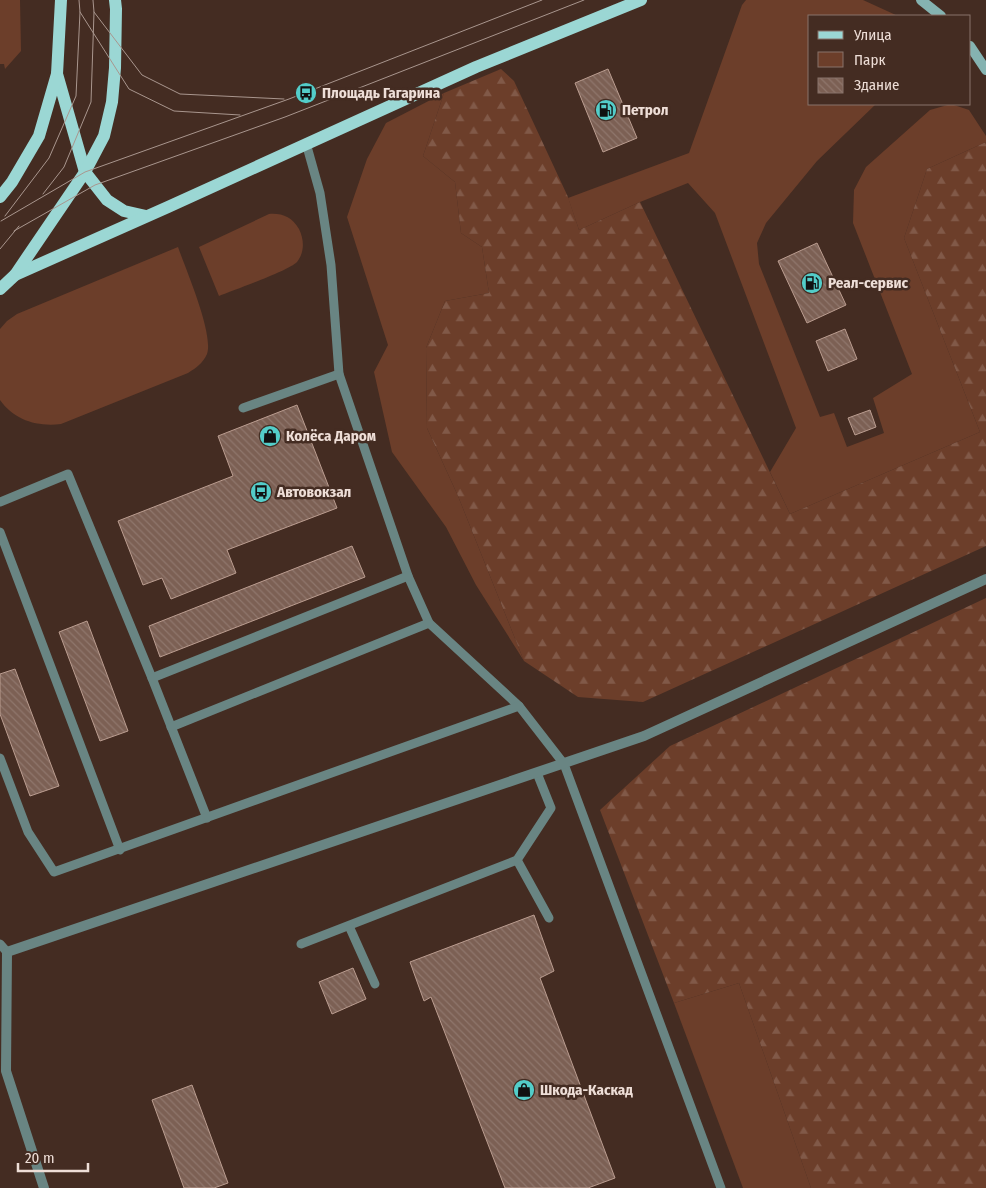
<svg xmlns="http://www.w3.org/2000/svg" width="986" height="1188" viewBox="0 0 986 1188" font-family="'Fira Sans Condensed',sans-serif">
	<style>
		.green { fill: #6c3e2a }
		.forest { fill: url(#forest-firs) }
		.building { fill: url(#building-back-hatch); stroke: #bb9d90 }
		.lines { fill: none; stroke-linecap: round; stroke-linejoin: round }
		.service { stroke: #698583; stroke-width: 9 }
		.minor { stroke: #698583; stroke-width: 10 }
		.secondary { stroke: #85b3b1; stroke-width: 10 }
		.primary { stroke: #9bd7d4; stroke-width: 12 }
		.tram { stroke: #a9968e; stroke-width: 1 }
		.labels { text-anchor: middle; stroke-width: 5; stroke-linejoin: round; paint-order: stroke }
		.poi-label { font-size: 15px; font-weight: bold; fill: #eeded7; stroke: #442c22; text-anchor: start }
	</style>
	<defs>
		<pattern id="forest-firs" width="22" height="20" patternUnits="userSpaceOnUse" patternTransform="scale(1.25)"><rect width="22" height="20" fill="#6c3e2a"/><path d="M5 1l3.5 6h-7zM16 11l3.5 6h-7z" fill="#815948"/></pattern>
		<pattern id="building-back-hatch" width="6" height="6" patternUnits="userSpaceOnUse" patternTransform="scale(1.25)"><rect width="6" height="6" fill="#7c6054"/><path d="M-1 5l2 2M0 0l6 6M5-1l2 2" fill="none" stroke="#8f766c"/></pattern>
	</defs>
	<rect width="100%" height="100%" fill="#442c22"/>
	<g class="green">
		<path d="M 0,0 L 20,0 L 21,51 L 5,69 L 4,64 L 0,64 Z"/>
		<path d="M 746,0 L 863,0 L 898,16 L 810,16 L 810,104 L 876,104 L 817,161 L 766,223 L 757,243 L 759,264 L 820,417 L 834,413 L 847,447 L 884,433 L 873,398 L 912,374 L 853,223 L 854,190 L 866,167 L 930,110 L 951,104 L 969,110 L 986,136 L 986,142 L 927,169 L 904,238 L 980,432 L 790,514 L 770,472 L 796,428 L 715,213 L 688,183 L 640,202 L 579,230 L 568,198 L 689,153 L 742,5 Z"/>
		<path d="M 444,93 L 423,156 L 455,182 L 461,233 L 482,247 L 489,293 L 445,301 L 426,348 L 427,428 L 458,496 L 524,661 L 476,585 L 446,527 L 392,452 L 374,372 L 388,345 L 347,217 L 367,159 L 386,123 Z"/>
		<path d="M 269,214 C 282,213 292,217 299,229 C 304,239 305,252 297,262 C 288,271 234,290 219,296 L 199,247 Z"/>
		<path d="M 178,247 C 186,270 214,334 207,354 C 203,363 196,368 188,373 L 61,424 C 37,427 14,420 0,400 L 0,329 L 7,321 L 17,314 Z"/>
		<path d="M 739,983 L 811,1188 L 743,1188 L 674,1003 Z"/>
	</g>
	<g class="forest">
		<path d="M 501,69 L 514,81 L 568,197 L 579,230 L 640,202 L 790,514 L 980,432 L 904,238 L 927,169 L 986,142 L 986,546 L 643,702 L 578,697 L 524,661 L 458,496 L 427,428 L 426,348 L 445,301 L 489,293 L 482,247 L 461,233 L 455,182 L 423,156 L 444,93 Z"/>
		<path d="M 986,598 L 986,1188 L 811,1188 L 739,983 L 674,1003 L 600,810 L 670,746 Z"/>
	</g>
	<g class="building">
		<path d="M 608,69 L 637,138 L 603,152 L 575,83 Z"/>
		<path d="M 817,243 L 846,305 L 807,323 L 778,261 Z"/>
		<path d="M 845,329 L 857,359 L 828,371 L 816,341 Z"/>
		<path d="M 297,405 L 337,508 L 227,550 L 236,573 L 171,599 L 162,578 L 143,585 L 118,521 L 233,476 L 218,436 Z"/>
		<path d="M 870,410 L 876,427 L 855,435 L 848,418 Z"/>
		<path d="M 352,546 L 365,577 L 160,657 L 149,626 Z"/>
		<path d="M 87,621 L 128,731 L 100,741 L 59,632 Z"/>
		<path d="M 15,669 L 59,786 L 30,796 L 0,714 L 0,674 Z"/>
		<path d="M 534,915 L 554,971 L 540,978 L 615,1178 L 588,1188 L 505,1188 L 431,997 L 424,1001 L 410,962 Z"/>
		<path d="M 353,968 L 366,999 L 332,1014 L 319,982 Z"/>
		<path d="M 192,1085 L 228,1183 L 214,1188 L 184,1188 L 152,1100 Z"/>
	</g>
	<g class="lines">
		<g class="service">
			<path d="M 306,143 L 320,193 L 331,265 L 339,374 L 408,576 L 429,623 L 519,706 L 564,764 L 721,1188"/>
			<path d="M 243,408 L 339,374"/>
			<path d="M 0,502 L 68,474 L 152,678 L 207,818"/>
			<path d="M 0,532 L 120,850"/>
			<path d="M 152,678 L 408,576"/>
			<path d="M 171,727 L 429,623"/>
			<path d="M 0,758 L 28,832 L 54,872 L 519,706"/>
			<path d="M 517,860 L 549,918"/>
			<path d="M 349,926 L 375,984"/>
			<path d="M 0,944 L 7,952"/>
			<path d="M 301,944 L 517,860 L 551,808 L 537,773"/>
		</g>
		<path class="minor" d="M 44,1188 L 6,1071 L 7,952 L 644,736 L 986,579"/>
		<g class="secondary">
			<path d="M 921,0 L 941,16"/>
			<path d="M 970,46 L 986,70"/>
		</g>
		<g class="primary">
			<path d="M 57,74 L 85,172 L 107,200 L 124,211 L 146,216"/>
			<path d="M 0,197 L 12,182 L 39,136 L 57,74 L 61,0"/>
			<path d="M 15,275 L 168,207 L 476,67 L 641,0"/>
			<path d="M 0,289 L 15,275 L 85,172 L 104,136 L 112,102 L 115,68 L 116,9 L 115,0"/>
		</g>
		<g class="tram">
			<path d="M 80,12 L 129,89 L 174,111 L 240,115"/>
			<path d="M 94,12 L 142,75 L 180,94 L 284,99"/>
			<path d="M 43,194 L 64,167 L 91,102 L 94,12 L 93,0"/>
			<path d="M 5,216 L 49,158 L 76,96 L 80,12 L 79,0"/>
			<path d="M 1,221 L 85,172 L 289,99 L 542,0"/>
			<path d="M 14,231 L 95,185 L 285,117 L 584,0"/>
			<path d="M 0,249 L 19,226"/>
		</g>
	</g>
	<defs>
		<g id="bus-disc" transform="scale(1.125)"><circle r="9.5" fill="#53cdc9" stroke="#442c22"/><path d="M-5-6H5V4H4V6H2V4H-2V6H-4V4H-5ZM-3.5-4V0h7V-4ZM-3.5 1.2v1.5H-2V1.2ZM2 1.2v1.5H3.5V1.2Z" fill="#111"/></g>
		<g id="fuel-disc" transform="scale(1.125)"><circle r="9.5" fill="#53cdc9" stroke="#442c22"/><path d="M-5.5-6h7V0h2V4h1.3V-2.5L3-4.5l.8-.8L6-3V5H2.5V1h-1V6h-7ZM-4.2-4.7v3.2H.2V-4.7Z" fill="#111"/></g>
		<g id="shop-disc" transform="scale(1.125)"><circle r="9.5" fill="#53cdc9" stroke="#442c22"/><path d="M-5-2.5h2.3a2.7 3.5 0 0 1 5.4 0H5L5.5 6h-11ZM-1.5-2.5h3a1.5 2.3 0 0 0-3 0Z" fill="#111"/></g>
	</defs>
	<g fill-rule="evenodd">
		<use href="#bus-disc" x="306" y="93"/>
		<use href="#fuel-disc" x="606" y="110"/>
		<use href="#fuel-disc" x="812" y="283"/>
		<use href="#shop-disc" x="270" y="436"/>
		<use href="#bus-disc" x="261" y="492"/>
		<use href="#shop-disc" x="524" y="1090"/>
	</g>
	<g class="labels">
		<g class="poi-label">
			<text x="322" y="98">Площадь Гагарина</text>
			<text x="622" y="115">Петрол</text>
			<text x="828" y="288">Реал-сервис</text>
			<text x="286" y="441">Колёса Даром</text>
			<text x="277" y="497">Автовокзал</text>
			<text x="540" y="1095">Шкода-Каскад</text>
		</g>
	</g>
	<rect x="808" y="15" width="162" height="90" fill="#442c22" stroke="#88736a"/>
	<rect x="818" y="31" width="25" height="8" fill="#9bd7d4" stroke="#88736a"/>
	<text x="854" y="40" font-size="15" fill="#eeded7">Улица</text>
	<rect x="818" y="52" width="25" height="15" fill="#6c3e2a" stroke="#88736a"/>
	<text x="854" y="65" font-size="15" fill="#eeded7">Парк</text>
	<rect x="818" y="78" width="25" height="15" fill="url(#building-back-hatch)" stroke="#88736a"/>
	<text x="854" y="90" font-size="15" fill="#eeded7">Здание</text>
	<path d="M18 1163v8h70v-8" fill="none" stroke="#eeded7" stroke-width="2.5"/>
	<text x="25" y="1163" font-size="15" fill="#eeded7" stroke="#442c22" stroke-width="4" paint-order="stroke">20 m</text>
</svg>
